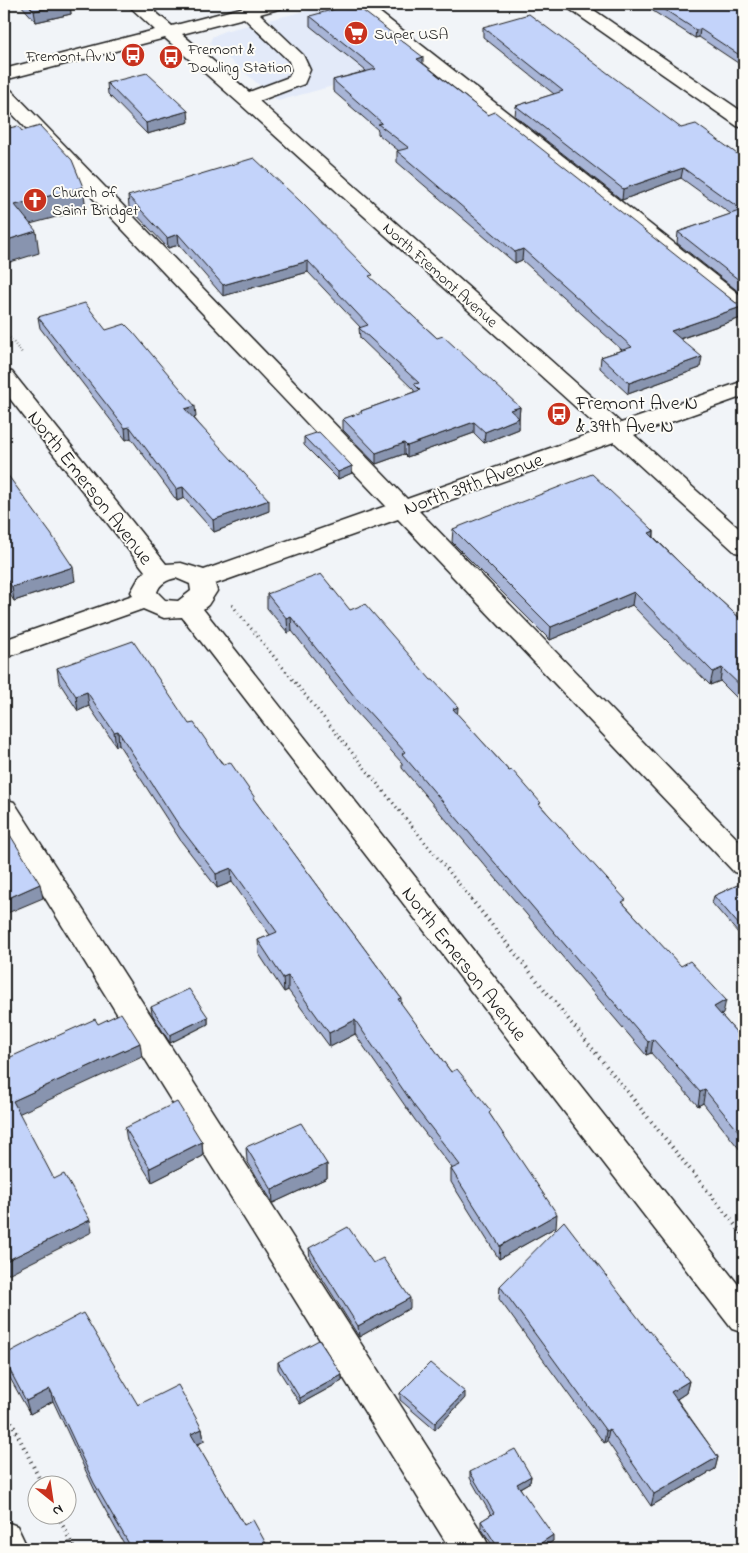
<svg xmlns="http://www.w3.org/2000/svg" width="748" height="1553" viewBox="0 0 748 1553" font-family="'Indie Flower',sans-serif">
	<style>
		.built { fill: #e3eaf9 }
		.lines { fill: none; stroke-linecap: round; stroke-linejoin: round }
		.minor-casing { stroke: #1c1c1c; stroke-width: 3 }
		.path-far2 { stroke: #1c1c1c; stroke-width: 2.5; stroke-dasharray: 0.5 2.5; stroke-linecap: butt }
		.path-far1 { stroke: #1c1c1c; stroke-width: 3; stroke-dasharray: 1 4; stroke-linecap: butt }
		.path { stroke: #1c1c1c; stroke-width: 4; stroke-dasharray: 1 4.5; stroke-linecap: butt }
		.minor { fill: #fdfcf7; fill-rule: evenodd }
		.wall { fill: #a8b5d7; stroke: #1c1c1c }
		.shaded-wall { fill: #8894af; stroke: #1c1c1c }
		.building { fill: #c3d3fa; stroke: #1c1c1c }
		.labels { text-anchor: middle; stroke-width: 4; stroke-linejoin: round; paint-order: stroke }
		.far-poi-label { font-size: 16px; fill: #1c1c1c; stroke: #fdfcf7; text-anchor: start }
		.far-street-label { font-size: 16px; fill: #1c1c1c; stroke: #fdfcf7 }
		.poi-label { font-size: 20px; fill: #1c1c1c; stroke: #fdfcf7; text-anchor: start }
		.street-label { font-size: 20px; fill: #1c1c1c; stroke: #fdfcf7 }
	</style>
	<rect width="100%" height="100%" fill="#f1f4f8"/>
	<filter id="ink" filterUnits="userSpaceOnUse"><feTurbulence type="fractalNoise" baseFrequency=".02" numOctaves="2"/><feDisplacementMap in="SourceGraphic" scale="10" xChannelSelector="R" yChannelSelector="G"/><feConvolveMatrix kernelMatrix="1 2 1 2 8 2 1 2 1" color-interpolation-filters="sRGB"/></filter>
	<g filter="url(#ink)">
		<path class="built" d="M 334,4 L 351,4 L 424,61 L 278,101 L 210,43 L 212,37 L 224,31 Z"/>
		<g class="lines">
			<g class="minor-casing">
				<g id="minor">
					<path d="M 127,4 L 146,4 L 172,26 L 256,4 L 285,4 L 282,8 L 260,14 L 303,55 L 310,70 L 304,84 L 259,101 L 621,423 L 744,381 L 744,396 L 634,435 L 744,533 L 744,554 L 735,552 L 614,442 L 419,511 L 744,846 L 744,875 L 734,872 L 398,519 L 215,584 L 217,591 L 208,605 L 203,609 L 744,1292 L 744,1333 L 732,1329 L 182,617 L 164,618 L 143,609 L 4,658 L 4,640 L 133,595 L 131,592 L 140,576 L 145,571 L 4,391 L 4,370 L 12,372 L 166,564 L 181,563 L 204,570 L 386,506 L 4,105 L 4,88 L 11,90 L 407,499 L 601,430 L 239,103 L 165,38 L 4,80 L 4,69 L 155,30 ZM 244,18 L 289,61 L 292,70 L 289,77 L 249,92 L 182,34 ZM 176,578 L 190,584 L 191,591 L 178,601 L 165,600 L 157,592 C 160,583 167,580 176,578 Z"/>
					<path d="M 349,4 L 369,4 L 744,298 L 744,314 L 736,313 Z"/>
					<path d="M 565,4 L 585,4 L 744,113 L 744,128 L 737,126 L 568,8 Z"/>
					<path d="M 4,799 L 14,802 L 484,1536 L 490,1549 L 450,1549 L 4,832 Z"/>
					<path d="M 4,1521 L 17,1526 L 28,1549 L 4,1549 Z"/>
				</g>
			</g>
			<path class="path-far2" d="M 4,331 L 22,353"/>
			<path class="path-far1" d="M 232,605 L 472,900"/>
			<g class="path">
				<path d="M 471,899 L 744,1236"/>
				<path d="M 4,1407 L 43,1486"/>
				<path d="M 58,1516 L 74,1549"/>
			</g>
			<use href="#minor" class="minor"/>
		</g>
		<g class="wall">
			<path d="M 20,4 L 70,4 L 71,14 L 36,22 Z"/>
			<path d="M 642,4 L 744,4 L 744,67 L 699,37 L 695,38 Z"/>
			<path d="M 310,16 L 423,63 L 488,115 L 736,303 L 744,304 L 744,317 L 680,339 L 700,368 L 628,394 L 600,368 L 601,357 L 622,350 L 522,260 L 515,263 L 397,162 L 397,151 L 399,151 L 378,134 L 378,130 L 333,91 L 333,80 L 366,71 L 310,26 Z"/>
			<path d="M 483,27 L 681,128 L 744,159 L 744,296 L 677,243 L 678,232 L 731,214 L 681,178 L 622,200 L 515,116 L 516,106 L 554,94 L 483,37 Z"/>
			<path d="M 107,83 L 189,122 L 147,134 L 108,94 Z"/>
			<path d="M 128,196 L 373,280 L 437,338 L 520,407 L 519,418 L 519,429 L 484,443 L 474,433 L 407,457 L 404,454 L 376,464 L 343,430 L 343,419 L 361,413 L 361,411 L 414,392 L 414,390 L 360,338 L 359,328 L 360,327 L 308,272 L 223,296 L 179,245 L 168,248 L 129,207 Z"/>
			<path d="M 38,317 L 106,330 L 196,417 L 194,418 L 269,511 L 214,532 L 184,498 L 177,501 L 131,438 L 126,440 L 40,328 Z"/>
			<path d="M 304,437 L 352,466 L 352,473 L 338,479 L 304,445 Z"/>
			<path d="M 4,470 L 75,581 L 14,601 L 4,585 Z"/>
			<path d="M 626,506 L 654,531 L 654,537 L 686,569 L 744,622 L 744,705 L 720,681 L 710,685 L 632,605 L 550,640 L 452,542 L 453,529 Z"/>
			<path d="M 267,594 L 350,610 L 457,714 L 541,806 L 625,905 L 723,1014 L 721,1015 L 744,1041 L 744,1155 L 703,1103 L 698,1106 L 651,1053 L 646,1055 L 402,768 L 402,763 L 355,711 L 292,631 L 288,633 L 267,608 Z"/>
			<path d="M 57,668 L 189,724 L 255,801 L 401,998 L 401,1004 L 451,1072 L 491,1116 L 556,1227 L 499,1259 L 451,1182 L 451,1169 L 452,1168 L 415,1120 L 355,1034 L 330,1047 L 288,990 L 284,992 L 259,954 L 258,940 L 270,935 L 232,882 L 217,888 L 181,841 L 119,745 L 116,746 L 89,706 L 78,711 L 59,682 Z"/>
			<path d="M 744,882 L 744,931 L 739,934 L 712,903 L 714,896 Z"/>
			<path d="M 151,1007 L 208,1017 L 208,1024 L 170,1043 L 152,1014 Z"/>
			<path d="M 125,1128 L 202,1142 L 203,1156 L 152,1182 L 127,1141 Z"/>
			<path d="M 246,1147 L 327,1164 L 327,1178 L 273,1203 L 247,1161 Z"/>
			<path d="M 309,1248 L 410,1308 L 359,1337 L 310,1259 Z"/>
			<path d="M 500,1286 L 649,1332 L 689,1381 L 686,1393 L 677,1399 L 718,1457 L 715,1469 L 651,1506 L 607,1441 L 604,1443 L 499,1299 Z"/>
			<path d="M 4,1355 L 138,1405 L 202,1429 L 204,1441 L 197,1445 L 244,1525 L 269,1549 L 127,1549 L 97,1495 L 53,1401 L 30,1414 L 5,1369 L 4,1363 Z"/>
			<path d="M 278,1362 L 342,1375 L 342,1381 L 300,1404 L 278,1369 Z"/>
			<path d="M 400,1393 L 465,1398 L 435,1430 L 400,1400 Z"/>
			<path d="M 470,1472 L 531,1476 L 530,1482 L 520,1488 L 553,1541 L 541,1549 L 495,1549 L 481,1528 L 481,1521 L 491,1515 L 470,1478 Z"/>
		</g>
		<g class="shaded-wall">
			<path d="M 68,4 L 70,4 L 71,14 L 36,22 L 34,11 Z"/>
			<path d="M 700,29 L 699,37 L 695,38 L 696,30 Z"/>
			<path d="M 423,57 L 423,68 L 417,59 Z"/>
			<path d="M 188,111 L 189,122 L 147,134 L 146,123 Z"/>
			<path d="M 683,168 L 681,178 L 622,200 L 623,189 Z"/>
			<path d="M 83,187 L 86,209 L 19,227 L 15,205 Z"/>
			<path d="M 36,231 L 39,253 L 4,264 L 4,241 Z"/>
			<path d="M 178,234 L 179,245 L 168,248 L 167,238 Z"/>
			<path d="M 523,249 L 522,260 L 515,263 L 515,252 Z"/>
			<path d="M 308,261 L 308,272 L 223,296 L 223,285 Z"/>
			<path d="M 744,306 L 744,317 L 670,342 L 671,331 Z"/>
			<path d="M 702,357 L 700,368 L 628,394 L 629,383 Z"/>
			<path d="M 195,406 L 196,417 L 186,421 L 185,409 Z"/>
			<path d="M 520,407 L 519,418 L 510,421 L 510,410 Z"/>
			<path d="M 519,418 L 519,429 L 484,443 L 485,432 Z"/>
			<path d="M 474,422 L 474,433 L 407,457 L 407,446 Z"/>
			<path d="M 130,427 L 131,438 L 126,440 L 125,428 Z"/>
			<path d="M 404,443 L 404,454 L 376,464 L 376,453 Z"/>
			<path d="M 352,466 L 352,473 L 338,479 L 338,472 Z"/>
			<path d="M 183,487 L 184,498 L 177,501 L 176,489 Z"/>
			<path d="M 269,500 L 269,511 L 214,532 L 213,520 Z"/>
			<path d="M 654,531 L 653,544 L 649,533 Z"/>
			<path d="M 73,567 L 75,581 L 14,601 L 12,587 Z"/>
			<path d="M 634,592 L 632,605 L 550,640 L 551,627 Z"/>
			<path d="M 291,617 L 292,631 L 288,633 L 287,619 Z"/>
			<path d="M 722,668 L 720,681 L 710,685 L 713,672 Z"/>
			<path d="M 87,692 L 89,706 L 78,711 L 76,696 Z"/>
			<path d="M 458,707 L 457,721 L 453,709 Z"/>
			<path d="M 118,731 L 119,745 L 116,746 L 114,732 Z"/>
			<path d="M 231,868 L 232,882 L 217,888 L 216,874 Z"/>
			<path d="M 40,884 L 43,898 L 5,914 L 4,906 L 4,900 Z"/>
			<path d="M 744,924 L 744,931 L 739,934 L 740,926 Z"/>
			<path d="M 288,976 L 288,990 L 284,992 L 283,978 Z"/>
			<path d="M 726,1000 L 723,1014 L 711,1021 L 714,1007 Z"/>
			<path d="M 208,1017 L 208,1024 L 170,1043 L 170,1035 Z"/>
			<path d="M 355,1020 L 355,1034 L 330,1047 L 329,1033 Z"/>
			<path d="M 653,1039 L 651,1053 L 646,1055 L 648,1042 Z"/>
			<path d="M 140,1043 L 142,1057 L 16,1115 L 13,1101 Z"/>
			<path d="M 705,1090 L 703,1103 L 698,1106 L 700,1092 Z"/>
			<path d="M 202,1142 L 203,1156 L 152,1182 L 150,1168 Z"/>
			<path d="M 327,1164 L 327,1178 L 273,1203 L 272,1190 Z"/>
			<path d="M 557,1214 L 556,1227 L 499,1259 L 500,1246 Z"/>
			<path d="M 90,1220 L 92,1232 L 4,1276 L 4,1262 Z"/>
			<path d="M 410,1298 L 410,1308 L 359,1337 L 358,1326 Z"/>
			<path d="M 342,1375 L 342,1381 L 300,1404 L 300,1398 Z"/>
			<path d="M 689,1381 L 686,1393 L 669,1404 L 671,1392 Z"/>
			<path d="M 50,1389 L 53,1401 L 30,1414 L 26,1401 Z"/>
			<path d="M 465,1392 L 465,1398 L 435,1430 L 435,1423 Z"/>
			<path d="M 202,1429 L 204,1441 L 192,1447 L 191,1434 Z"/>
			<path d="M 609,1429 L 607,1441 L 604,1443 L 606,1431 Z"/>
			<path d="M 718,1457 L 715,1469 L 651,1506 L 654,1494 Z"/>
			<path d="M 531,1476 L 530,1482 L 516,1490 L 517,1484 Z"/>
			<path d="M 553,1535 L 553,1541 L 541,1549 L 532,1549 Z"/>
		</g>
		<g class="building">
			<path d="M 27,4 L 68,4 L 34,11 Z"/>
			<path d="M 353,4 L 354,4 L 423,57 L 417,59 L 488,115 L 495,112 L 736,303 L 744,304 L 744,306 L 671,331 L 702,357 L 629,383 L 601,357 L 632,347 L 523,249 L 515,252 L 397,151 L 409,148 L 378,124 L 382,123 L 333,80 L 376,69 L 310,16 Z"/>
			<path d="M 656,4 L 744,4 L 744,58 L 700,29 L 696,30 Z"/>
			<path d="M 529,14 L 681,128 L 696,124 L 744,159 L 744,284 L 678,232 L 742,210 L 683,168 L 623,189 L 516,106 L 563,91 L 483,27 Z"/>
			<path d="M 147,73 L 188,111 L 146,123 L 107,83 Z"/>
			<path d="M 18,126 L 22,131 L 40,126 L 72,160 L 83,187 L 15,205 L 36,231 L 4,241 L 4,127 L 5,129 Z"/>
			<path d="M 254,158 L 300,201 L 373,275 L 369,276 L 437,338 L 443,336 L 520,407 L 510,410 L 519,418 L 485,432 L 474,422 L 407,446 L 404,443 L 376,453 L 343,419 L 362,412 L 361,411 L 420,390 L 414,384 L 419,383 L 359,328 L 368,325 L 308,261 L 223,285 L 178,234 L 167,238 L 128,196 Z"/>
			<path d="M 85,303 L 106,330 L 125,324 L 133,332 L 195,406 L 185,409 L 269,500 L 213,520 L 183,487 L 176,489 L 130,427 L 125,428 L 38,317 Z"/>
			<path d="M 319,432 L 352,466 L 338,472 L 304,437 Z"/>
			<path d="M 4,470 L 51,534 L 73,567 L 12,587 L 4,575 Z"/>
			<path d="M 592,474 L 626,506 L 628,506 L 654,531 L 649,533 L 686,569 L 744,622 L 744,689 L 722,668 L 713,672 L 634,592 L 551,627 L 453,529 Z"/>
			<path d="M 321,574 L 350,610 L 365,604 L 431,680 L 433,680 L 458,707 L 453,709 L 509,771 L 512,770 L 541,803 L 539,804 L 626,900 L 622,902 L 681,966 L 690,961 L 726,1000 L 714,1007 L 744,1041 L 744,1138 L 705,1090 L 700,1092 L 653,1039 L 648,1042 L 402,754 L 405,752 L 355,697 L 291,617 L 287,619 L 267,594 Z"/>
			<path d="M 133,641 L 189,724 L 194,723 L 223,765 L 230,762 L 255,798 L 253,798 L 401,998 L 398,999 L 451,1072 L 457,1069 L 491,1111 L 489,1113 L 557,1214 L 500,1246 L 451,1169 L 460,1165 L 415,1107 L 355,1020 L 329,1033 L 288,976 L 283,978 L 258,940 L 277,932 L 231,868 L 216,874 L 180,827 L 118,731 L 114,732 L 87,692 L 76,696 L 57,668 Z"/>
			<path d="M 4,825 L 40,884 L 4,900 Z"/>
			<path d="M 744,882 L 744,924 L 740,926 L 714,896 Z"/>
			<path d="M 189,989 L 208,1017 L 170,1035 L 151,1007 Z"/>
			<path d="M 121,1013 L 140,1043 L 13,1101 L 54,1179 L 64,1174 L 90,1220 L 4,1262 L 4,1060 L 95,1019 L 98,1024 Z"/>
			<path d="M 177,1102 L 202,1142 L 150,1168 L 125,1128 Z"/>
			<path d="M 301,1123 L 327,1164 L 272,1190 L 246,1147 Z"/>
			<path d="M 564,1221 L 649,1332 L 650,1331 L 689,1381 L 671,1392 L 718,1457 L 654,1494 L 609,1429 L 606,1431 L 500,1286 Z"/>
			<path d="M 348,1227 L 373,1263 L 383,1258 L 410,1298 L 358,1326 L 309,1248 Z"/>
			<path d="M 83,1313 L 138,1405 L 178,1385 L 202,1429 L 191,1434 L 244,1525 L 253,1520 L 269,1549 L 132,1549 L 94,1483 L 50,1389 L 26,1401 L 4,1359 L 4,1355 Z"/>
			<path d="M 319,1340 L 342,1375 L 300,1398 L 278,1362 Z"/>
			<path d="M 430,1363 L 465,1392 L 435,1423 L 400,1393 Z"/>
			<path d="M 515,1449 L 531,1476 L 517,1484 L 553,1535 L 532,1549 L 499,1549 L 481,1521 L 494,1513 L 470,1472 Z"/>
		</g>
	</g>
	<defs>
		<g id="supermarket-disc" transform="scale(1.25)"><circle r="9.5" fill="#c8321e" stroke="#fdfcf7"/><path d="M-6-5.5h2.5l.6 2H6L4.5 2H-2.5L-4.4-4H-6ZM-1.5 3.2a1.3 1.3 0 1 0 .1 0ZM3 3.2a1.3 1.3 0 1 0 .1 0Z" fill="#fff"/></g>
		<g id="bus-disc" transform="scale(1.25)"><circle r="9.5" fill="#c8321e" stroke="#fdfcf7"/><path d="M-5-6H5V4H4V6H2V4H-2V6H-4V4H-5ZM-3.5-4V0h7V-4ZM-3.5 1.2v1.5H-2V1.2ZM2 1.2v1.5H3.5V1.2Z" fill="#fff"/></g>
		<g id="church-disc" transform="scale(1.25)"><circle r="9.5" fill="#c8321e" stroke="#fdfcf7"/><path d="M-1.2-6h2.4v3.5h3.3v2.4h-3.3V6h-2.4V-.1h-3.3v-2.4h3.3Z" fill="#fff"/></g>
	</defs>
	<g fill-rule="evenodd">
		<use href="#supermarket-disc" x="356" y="33"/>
		<use href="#bus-disc" x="133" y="55"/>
		<use href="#bus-disc" x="171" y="57"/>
		<use href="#church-disc" x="35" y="200"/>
		<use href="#bus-disc" x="559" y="414"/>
	</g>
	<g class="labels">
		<g class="far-poi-label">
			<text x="374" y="39">Super USA</text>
			<text x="188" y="54">Fremont &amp;<tspan x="188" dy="18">Dowling Station</tspan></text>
			<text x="116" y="61" text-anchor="end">Fremont Av N</text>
			<text x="52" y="197">Church of<tspan x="52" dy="18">Saint Bridget</tspan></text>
		</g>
		<g class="far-street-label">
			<text transform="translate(441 274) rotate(42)" y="6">North Fremont Avenue</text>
		</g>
		<g class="poi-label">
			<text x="576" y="409">Fremont Ave N<tspan x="576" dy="23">&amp; 39th Ave N</tspan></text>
		</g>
		<g class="street-label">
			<text transform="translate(473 483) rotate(-20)" y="7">North 39th Avenue</text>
			<text transform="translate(91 487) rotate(52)" y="7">North Emerson Avenue</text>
			<text transform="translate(465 963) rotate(52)" y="7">North Emerson Avenue</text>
		</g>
	</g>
	<rect width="748" height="1553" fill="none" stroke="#fdfcf7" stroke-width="20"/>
	<rect x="10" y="10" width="728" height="1533" fill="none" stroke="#1c1c1c" stroke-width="2" filter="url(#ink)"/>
	<g transform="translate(52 1500) rotate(150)"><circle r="24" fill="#fdfcf7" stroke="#a3a29f"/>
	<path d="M0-4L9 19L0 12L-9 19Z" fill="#c8321e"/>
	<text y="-8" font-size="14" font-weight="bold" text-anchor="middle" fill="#1c1c1c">N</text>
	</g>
</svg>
